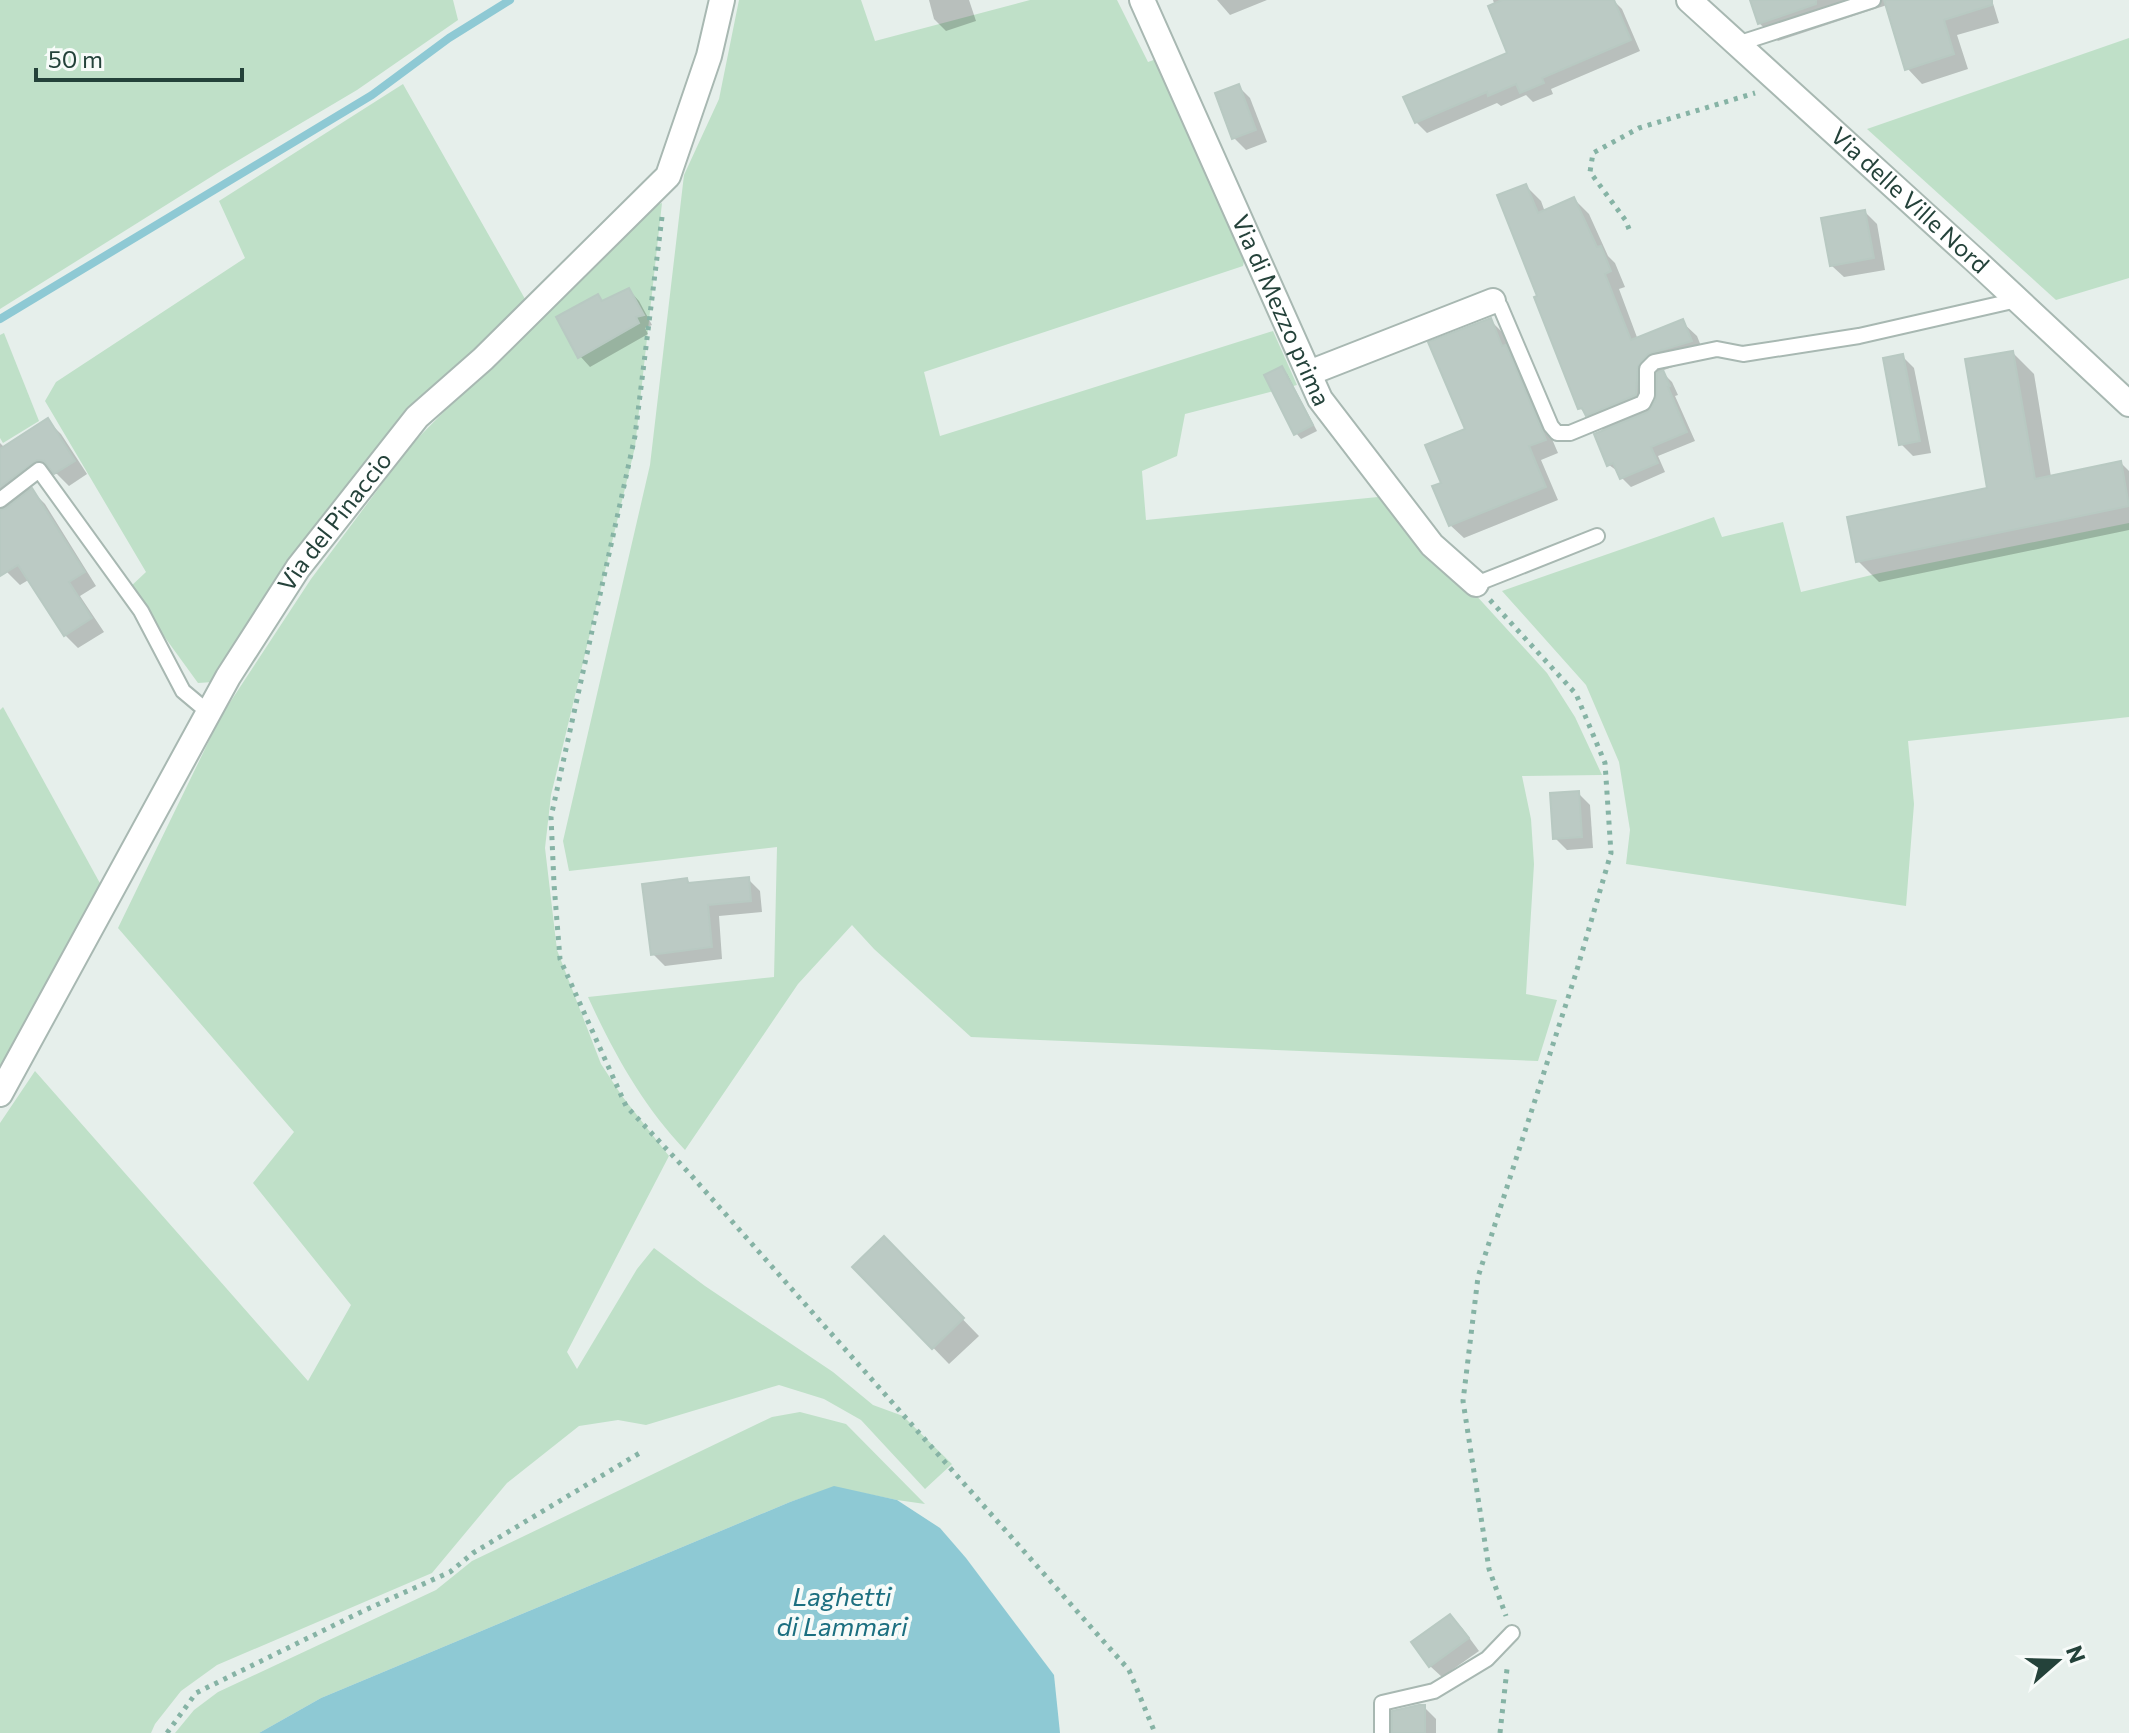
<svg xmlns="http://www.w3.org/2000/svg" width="2129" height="1733" viewBox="0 0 2129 1733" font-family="Commissioner,sans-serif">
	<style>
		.green { fill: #bfe0c8 }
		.water { fill: #8ec9d4 }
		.shadow { fill: #0003; fill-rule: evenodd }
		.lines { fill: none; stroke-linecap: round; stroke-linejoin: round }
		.stream { stroke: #8ec9d4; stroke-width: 8 }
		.building { fill: #bbcac4; stroke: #b8c9c2; stroke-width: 2 }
		.service-casing { stroke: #a8b8b2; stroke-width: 18 }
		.minor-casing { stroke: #a8b8b2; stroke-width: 28 }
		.tertiary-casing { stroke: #a8b8b2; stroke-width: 28 }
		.path { stroke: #86b3a5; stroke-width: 5; stroke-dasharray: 4 6; stroke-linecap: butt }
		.service { stroke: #fff; stroke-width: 14 }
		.minor { stroke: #fff; stroke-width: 24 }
		.tertiary { stroke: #fff; stroke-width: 24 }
		.labels { text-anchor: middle; stroke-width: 8; stroke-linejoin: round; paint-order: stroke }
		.street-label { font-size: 24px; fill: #24423a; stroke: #f7fbf9 }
		.water-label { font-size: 26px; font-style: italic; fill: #1c6f80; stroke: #f7fbf9 }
	</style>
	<rect width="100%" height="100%" fill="#e6efeb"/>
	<g class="green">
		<path d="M 0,0 L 453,0 L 458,20 L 357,90 L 222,170 L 0,309 Z"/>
		<path d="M 739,0 L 861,0 L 875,41 L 1030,0 L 1117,0 L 1148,62 L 1162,57 L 1246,252 L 1243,266 L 924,372 L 940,436 L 1273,331 L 1297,385 L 1185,414 L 1177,456 L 1142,471 L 1146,520 L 1378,497 L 1473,592 L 1547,673 L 1575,717 L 1602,775 L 1522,776 L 1531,819 L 1534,864 L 1526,994 L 1557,1000 L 1538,1061 L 971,1037 L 874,949 L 852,925 L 798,984 L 685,1150 C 643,1106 613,1052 588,997 L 774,977 L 777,847 L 569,871 L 563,841 L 650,465 L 684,175 L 719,99 Z"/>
		<path d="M 2129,38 L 2129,278 L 2056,300 L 1867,129 Z"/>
		<path d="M 403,84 L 529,306 L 451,375 L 213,682 L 198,683 L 129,588 L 146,572 L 45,401 L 56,382 L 245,258 L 219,201 Z"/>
		<path d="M 662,203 L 635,447 L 551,795 L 545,848 L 557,950 L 601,1064 L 622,1096 L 669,1156 L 567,1352 L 577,1369 L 637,1269 L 654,1248 L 705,1286 L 833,1372 L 873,1405 L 903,1416 L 952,1464 L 925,1489 L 861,1420 L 824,1399 L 779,1385 L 646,1425 L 618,1420 L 579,1426 L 507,1483 L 432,1573 L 217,1665 L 181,1691 L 155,1724 L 151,1733 L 0,1733 L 0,1123 L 35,1071 L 308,1381 L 351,1305 L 253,1183 L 294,1132 L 118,928 L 221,716 L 311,579 L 411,445 L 644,209 Z"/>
		<path d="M 4,333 L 39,421 L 3,443 L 0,438 L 0,335 Z"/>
		<path d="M 1714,517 L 1722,537 L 1783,522 L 1801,592 L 1880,573 L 2129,523 L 2129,717 L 1908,741 L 1914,804 L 1906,906 L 1626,864 L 1630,830 L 1619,762 L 1586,685 L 1502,591 Z"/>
		<path d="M 3,707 L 107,896 L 0,1070 L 0,710 Z"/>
		<path d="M 800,1412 L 846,1424 L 925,1504 L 897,1500 L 834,1487 L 790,1502 L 321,1698 L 259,1733 L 175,1733 L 194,1710 L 218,1692 L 436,1590 L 472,1561 L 772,1417 Z"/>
	</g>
	<path class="water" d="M 834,1486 L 897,1500 L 940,1528 L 966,1558 L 1054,1675 L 1060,1733 L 259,1733 L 321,1698 L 790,1502 Z"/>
	<g class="shadow">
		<path d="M 929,0 L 969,0 L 976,21 L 946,31 L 934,19 Z"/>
		<path d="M 1217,0 L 1267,0 L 1230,15 Z"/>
		<path d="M 1493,0 L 1613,0 L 1622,9 L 1640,51 L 1551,89 L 1553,94 L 1533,102 L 1526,95 L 1501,106 L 1497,103 L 1427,133 L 1416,122 L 1510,54 Z"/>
		<path d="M 1752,0 L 1992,0 L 1999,23 L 1957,35 L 1968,69 L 1922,84 L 1907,68 L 1887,5 L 1778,41 L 1759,23 Z"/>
		<path d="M 1238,86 L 1250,98 L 1267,142 L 1246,150 L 1234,138 Z"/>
		<path d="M 1526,186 L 1541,201 L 1545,212 L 1574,199 L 1589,214 L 1608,256 L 1615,263 L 1625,287 L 1619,289 L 1638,340 L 1682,322 L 1697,336 L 1705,356 L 1661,371 L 1672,382 L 1678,395 L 1675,396 L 1695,441 L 1658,456 L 1665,472 L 1631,487 L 1622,478 L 1620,473 L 1609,465 L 1605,432 L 1580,408 L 1539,297 ZM 1659,373 L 1658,399 L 1650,412 L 1652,381 Z"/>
		<path d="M 1865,212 L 1877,224 L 1885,270 L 1844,277 L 1832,266 Z"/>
		<path d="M 629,290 L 639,301 L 652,325 L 645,328 L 648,334 L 590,367 L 580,356 L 604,303 Z"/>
		<path d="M 1490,320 L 1504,334 L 1511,353 L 1518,360 L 1558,453 L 1541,460 L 1558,500 L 1464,538 L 1450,525 L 1443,484 L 1467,430 Z"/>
		<path d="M 2013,353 L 2034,374 L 2051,477 L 2121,463 L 2129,471 L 2129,530 L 1879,582 L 1858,561 L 1989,490 Z"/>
		<path d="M 1902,356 L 1914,368 L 1931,453 L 1913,456 L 1901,444 Z"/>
		<path d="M 1281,368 L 1287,374 L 1317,431 L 1301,439 L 1296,433 Z"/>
		<path d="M 48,421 L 61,434 L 87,474 L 69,486 L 57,474 L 47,474 L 29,488 L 45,504 L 96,586 L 80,596 L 104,632 L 78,648 L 65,635 L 30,579 L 20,585 L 7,572 L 0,560 L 0,443 L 5,448 Z"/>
		<path d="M 1578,793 L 1590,805 L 1593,848 L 1567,850 L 1555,838 Z"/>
		<path d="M 748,879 L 760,891 L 762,912 L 719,916 L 722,959 L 665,966 L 653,954 L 687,880 L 691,884 Z"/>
		<path d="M 884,1238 L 979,1336 L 949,1364 L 855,1267 Z"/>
		<path d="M 1450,1616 L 1462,1628 L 1479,1651 L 1442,1677 L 1430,1666 Z"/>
		<path d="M 1424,1707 L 1436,1719 L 1436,1733 L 1394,1733 Z"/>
	</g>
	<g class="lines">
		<path class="stream" d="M 0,319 L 372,95 L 449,38 L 510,0"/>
	</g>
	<g class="building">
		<path d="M 1502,0 L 1614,0 L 1631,40 L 1542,78 L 1544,83 L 1520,93 L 1516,84 L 1488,96 L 1487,92 L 1415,123 L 1403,97 L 1507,53 L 1488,6 Z"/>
		<path d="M 1750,0 L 1816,0 L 1816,4 L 1758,24 Z"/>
		<path d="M 1884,0 L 1992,0 L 1992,5 L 1944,20 L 1954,54 L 1905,70 Z"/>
		<path d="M 1239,84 L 1256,130 L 1232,139 L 1215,93 Z"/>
		<path d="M 1526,184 L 1538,213 L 1574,197 L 1597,247 L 1601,246 L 1611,271 L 1605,274 L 1631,340 L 1683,319 L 1692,341 L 1648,354 L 1638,366 L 1636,395 L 1586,416 L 1582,408 L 1578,409 L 1534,297 L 1537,296 L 1497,195 Z"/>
		<path d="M 1865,210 L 1874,258 L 1830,266 L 1821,218 Z"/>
		<path d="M 629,288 L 644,315 L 636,317 L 639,323 L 578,358 L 556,317 L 598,294 L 602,301 Z"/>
		<path d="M 1491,318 L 1502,346 L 1506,345 L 1546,440 L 1529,446 L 1546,487 L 1449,526 L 1432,486 L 1441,483 L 1425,445 L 1465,429 L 1428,342 Z"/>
		<path d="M 2013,351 L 2035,479 L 2121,461 L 2129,506 L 1856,562 L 1847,517 L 1987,488 L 1965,359 Z"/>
		<path d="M 1903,354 L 1920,441 L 1899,445 L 1883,358 Z"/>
		<path d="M 1282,366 L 1313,425 L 1294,435 L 1264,375 Z"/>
		<path d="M 1663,370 L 1670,386 L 1668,387 L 1687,432 L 1651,447 L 1658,463 L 1620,479 L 1613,463 L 1607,466 L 1594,434 L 1648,412 L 1656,399 L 1657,373 Z"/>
		<path d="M 48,418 L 75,461 L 54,474 L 44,461 L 37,460 L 0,487 L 0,449 Z"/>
		<path d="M 32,488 L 85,572 L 69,582 L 92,618 L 64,636 L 18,565 L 0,576 L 0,510 L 6,508 Z"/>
		<path d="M 1579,791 L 1582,837 L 1553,839 L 1550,793 Z"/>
		<path d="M 749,877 L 751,901 L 708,905 L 712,947 L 651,955 L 642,884 L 687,878 L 688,883 Z"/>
		<path d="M 884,1236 L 964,1318 L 932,1349 L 852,1267 Z"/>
		<path d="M 1450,1614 L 1469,1638 L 1429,1667 L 1411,1642 Z"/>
		<path d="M 1419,1705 L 1425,1705 L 1425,1733 L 1392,1733 L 1392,1711 Z"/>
	</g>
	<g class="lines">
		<g class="service-casing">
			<g id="service">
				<path d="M 1737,44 L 1873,0"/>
				<path d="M 1493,301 L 1500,306 L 1551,426 L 1557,433 L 1570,433 L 1643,403 L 1647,395 L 1647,369 L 1654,362 L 1717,349 L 1743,354 L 1859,336 L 2017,300"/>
				<path d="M 0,500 L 39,470 L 141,611 L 183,691 L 208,712"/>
				<path d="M 1476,584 L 1597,536"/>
				<path d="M 1382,1733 L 1382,1703 L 1434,1691 L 1487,1659 L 1512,1633"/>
			</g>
		</g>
		<g class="minor-casing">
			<g id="minor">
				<path id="s1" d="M 1142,0 L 1320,399 L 1432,545 L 1476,584"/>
				<path d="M 1309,373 L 1493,301"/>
				<path id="s2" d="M 0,1094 L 228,677 L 298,568 L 417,417 L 483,359 L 668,176 L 709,56 L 722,0"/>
			</g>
		</g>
		<g class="tertiary-casing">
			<g id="tertiary">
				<path id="s3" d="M 1689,0 L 1977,262 L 2129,404"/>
			</g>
		</g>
		<g class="path">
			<path d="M 662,217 L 635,436 L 551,817 L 554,884 L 560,959 L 626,1106 L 690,1174 L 1129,1670 L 1155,1733"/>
			<path d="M 1629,229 L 1626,221 L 1590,172 L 1593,153 L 1639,128 L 1755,93"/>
			<path d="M 1490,600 L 1576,694 L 1605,763 L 1611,853 L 1576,973 L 1478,1277 L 1463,1401 L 1489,1569 L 1506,1616"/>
			<path d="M 167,1733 L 196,1693 L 363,1611 L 450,1572 L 473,1553 L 643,1451"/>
			<path d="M 1500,1733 L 1507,1669"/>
		</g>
		<use href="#service" class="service"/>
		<use href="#minor" class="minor"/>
		<use href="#tertiary" class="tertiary"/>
	</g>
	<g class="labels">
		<g class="street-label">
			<text dy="8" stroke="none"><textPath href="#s3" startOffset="298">Via delle Ville Nord</textPath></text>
			<text dy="8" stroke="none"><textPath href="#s1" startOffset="340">Via di Mezzo prima</textPath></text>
			<text dy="8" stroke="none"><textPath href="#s2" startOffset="664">Via del Pinaccio</textPath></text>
		</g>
		<g class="water-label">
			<text x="842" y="1606">Laghetti<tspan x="842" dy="30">di Lammari</tspan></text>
		</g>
	</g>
	<g transform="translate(2057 1661) rotate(70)" stroke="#f7fbf9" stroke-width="6" paint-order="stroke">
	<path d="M0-6L14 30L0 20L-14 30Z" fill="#24423a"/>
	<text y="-12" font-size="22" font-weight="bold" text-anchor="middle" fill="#24423a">N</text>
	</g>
	<path d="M36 68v12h206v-12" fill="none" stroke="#24423a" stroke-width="4"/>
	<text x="48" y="68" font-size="24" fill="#24423a" stroke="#f7fbf9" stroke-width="6" paint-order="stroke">50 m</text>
</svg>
